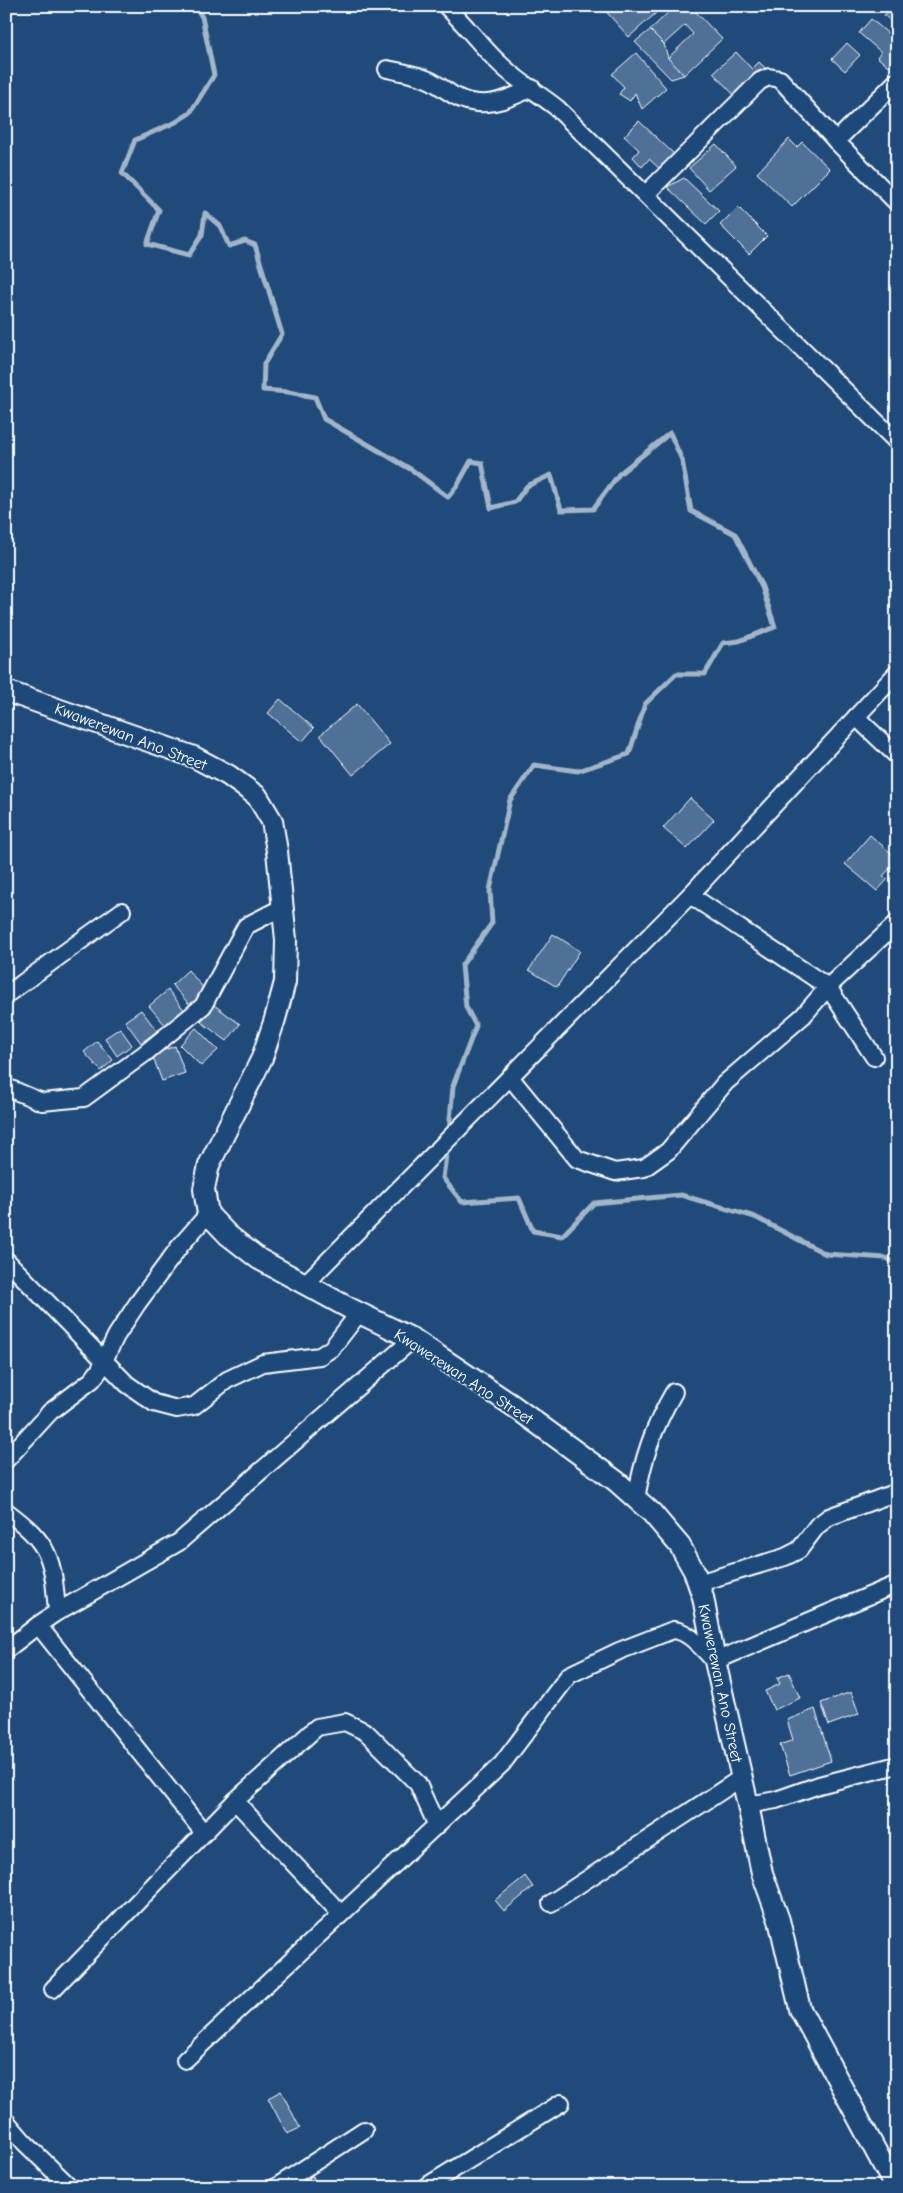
<svg xmlns="http://www.w3.org/2000/svg" width="903" height="2193" viewBox="0 0 903 2193" font-family="'Comic Neue',sans-serif">
	<style>
		.lines { fill: none; stroke-linecap: round; stroke-linejoin: round }
		.stream { stroke: #a3b5c8; stroke-width: 5 }
		.building { fill: #507197; stroke: #fff }
		.minor-casing { stroke: #fff; stroke-width: 20 }
		.tertiary-casing { stroke: #fff; stroke-width: 24 }
		.minor { stroke: #1f4a7a; stroke-width: 16 }
		.tertiary { stroke: #1f4a7a; stroke-width: 20 }
		.labels { text-anchor: middle; stroke-width: 4; stroke-linejoin: round; paint-order: stroke }
		.street-label { font-size: 16px; fill: #fff; stroke: #1f4a7a }
	</style>
	<rect width="100%" height="100%" fill="#1f4a7a"/>
	<filter id="ink" filterUnits="userSpaceOnUse"><feTurbulence type="fractalNoise" baseFrequency=".02" numOctaves="2"/><feDisplacementMap in="SourceGraphic" scale="10" xChannelSelector="R" yChannelSelector="G"/><feConvolveMatrix kernelMatrix="1 2 1 2 8 2 1 2 1" color-interpolation-filters="sRGB"/></filter>
	<g filter="url(#ink)">
		<g class="lines">
			<g class="stream">
				<path d="M 195,6 L 202,17 L 214,75 L 190,113 L 176,122 L 135,140 L 122,173 L 159,210 L 147,244 L 189,255 L 202,235 L 205,213 L 220,226 L 229,246 L 245,241 L 255,245 L 282,334 L 264,364 L 263,390 L 288,392 L 315,397 L 324,419 L 412,470 L 448,497 L 457,486 L 471,461 L 482,463 L 491,508 L 515,502 L 527,486 L 551,475 L 561,510 L 593,509 L 619,474 L 670,433 L 682,460 L 691,511 L 735,534 L 762,587 L 775,627 L 739,641 L 723,643 L 705,674 L 676,674 L 645,704 L 629,754 L 578,771 L 534,765 L 510,800 L 490,890 L 492,923 L 462,965 L 466,1007 L 476,1026 L 453,1086 L 449,1132"/>
				<path d="M 447,1148 L 443,1178 L 462,1202 L 519,1198 L 533,1231 L 562,1236 L 594,1203 L 681,1195 L 755,1217 L 826,1254 L 886,1258 L 897,1263"/>
			</g>
		</g>
		<g class="building">
			<path d="M 601,6 L 650,6 L 656,13 L 629,37 Z"/>
			<path d="M 675,6 L 690,6 L 722,39 L 684,75 L 668,58 L 693,34 L 685,25 L 664,44 L 650,30 Z"/>
			<path d="M 897,6 L 897,27 L 884,15 Z"/>
			<path d="M 871,19 L 897,41 L 897,56 L 888,66 L 877,57 L 881,52 L 859,33 Z"/>
			<path d="M 650,30 L 664,44 L 668,58 L 684,75 L 671,79 L 635,42 Z"/>
			<path d="M 847,43 L 860,55 L 845,71 L 832,59 Z"/>
			<path d="M 736,52 L 752,69 L 759,62 L 768,71 L 738,99 L 713,73 Z"/>
			<path d="M 636,53 L 666,88 L 642,109 L 635,93 L 630,101 L 619,94 L 624,87 L 612,74 Z"/>
			<path d="M 639,121 L 675,155 L 661,170 L 649,159 L 642,167 L 633,157 L 639,150 L 624,136 Z"/>
			<path d="M 789,139 L 797,147 L 802,142 L 830,169 L 792,207 L 757,173 Z"/>
			<path d="M 716,144 L 736,166 L 709,190 L 689,168 Z"/>
			<path d="M 684,178 L 719,211 L 706,224 L 667,187 Z"/>
			<path d="M 738,207 L 767,236 L 749,254 L 720,225 Z"/>
			<path d="M 280,699 L 314,728 L 302,742 L 268,713 Z"/>
			<path d="M 357,704 L 390,744 L 353,775 L 320,735 Z"/>
			<path d="M 690,798 L 714,820 L 687,849 L 663,828 Z"/>
			<path d="M 870,835 L 897,858 L 897,861 L 883,876 L 888,879 L 877,891 L 845,864 Z"/>
			<path d="M 553,934 L 580,951 L 557,987 L 529,970 Z"/>
			<path d="M 188,970 L 206,991 L 190,1005 L 172,985 Z"/>
			<path d="M 168,990 L 185,1011 L 166,1026 L 149,1006 Z"/>
			<path d="M 214,1005 L 240,1024 L 227,1041 L 201,1022 Z"/>
			<path d="M 141,1010 L 157,1031 L 141,1043 L 125,1021 Z"/>
			<path d="M 120,1028 L 132,1045 L 117,1056 L 105,1038 Z"/>
			<path d="M 196,1028 L 218,1050 L 201,1066 L 180,1045 Z"/>
			<path d="M 97,1041 L 113,1060 L 101,1071 L 84,1052 Z"/>
			<path d="M 175,1046 L 185,1073 L 162,1081 L 152,1055 Z"/>
			<path d="M 789,1673 L 800,1698 L 774,1710 L 765,1691 L 780,1684 L 777,1678 Z"/>
			<path d="M 851,1692 L 859,1714 L 829,1725 L 821,1703 Z"/>
			<path d="M 815,1709 L 831,1761 L 790,1775 L 780,1745 L 793,1740 L 787,1720 Z"/>
			<path d="M 525,1876 L 533,1887 L 504,1911 L 495,1900 Z"/>
			<path d="M 281,2091 L 300,2128 L 287,2134 L 268,2098 Z"/>
			<path d="M 313,2176 L 317,2187 L 290,2187 Z"/>
		</g>
		<g class="lines">
			<g class="minor-casing">
				<g id="minor">
					<path d="M 446,6 C 465,24 480,45 499,63 C 516,80 538,93 557,108 L 897,442"/>
					<path d="M 387,69 C 401,72 416,74 429,80 C 438,84 446,91 455,96 C 481,111 507,100 532,88"/>
					<path d="M 836,141 L 897,81"/>
					<path d="M 646,194 L 760,81 L 769,77 L 780,79 L 836,141 L 897,203"/>
					<path d="M 856,717 L 897,756"/>
					<path d="M 690,895 L 828,987 L 874,1057"/>
					<path d="M 6,995 L 122,911"/>
					<path d="M 510,1077 L 577,1159 L 615,1172 L 644,1168 L 668,1151 L 725,1083 L 803,1016 L 828,987 L 897,923"/>
					<path d="M 6,1087 L 42,1102 L 84,1098 L 144,1054 L 203,1006 L 246,926 L 283,907"/>
					<path d="M 6,1260 L 127,1384 L 154,1403 L 177,1409 L 194,1406 L 227,1380 L 263,1363 L 320,1356 L 332,1348 L 359,1313"/>
					<path d="M 305,1284 L 690,895 L 897,673"/>
					<path d="M 6,1460 L 50,1412 L 92,1380 L 99,1371 L 116,1336 L 137,1304 L 180,1246 L 208,1214"/>
					<path d="M 636,1499 C 643,1458 653,1428 674,1392"/>
					<path d="M 6,1511 C 51,1544 53,1559 57,1612"/>
					<path d="M 698,1583 L 785,1557 L 799,1550 L 817,1526 L 829,1517 L 897,1492"/>
					<path d="M 38,1625 L 204,1833"/>
					<path d="M 6,1650 L 38,1625 L 57,1612 L 179,1542 L 413,1339"/>
					<path d="M 235,1801 L 340,1913"/>
					<path d="M 748,1805 L 776,1800 L 819,1785 L 897,1765"/>
					<path d="M 551,1903 L 741,1778"/>
					<path d="M 53,1989 L 235,1801 L 317,1727 L 345,1722 L 366,1732 L 418,1784 L 437,1826"/>
					<path d="M 185,2060 L 502,1764 L 569,1675 L 619,1651 L 673,1630 C 690,1631 703,1650 715,1661 L 897,1584"/>
					<path d="M 6,2121 L 24,2142 L 70,2187"/>
					<path d="M 276,2187 L 364,2130"/>
					<path d="M 425,2187 L 561,2103"/>
				</g>
			</g>
			<g class="tertiary-casing">
				<path id="tertiary" d="M 6,691 L 194,757 L 228,775 L 257,796 L 272,821 L 277,851 L 286,940 L 285,982 L 275,1019 L 262,1058 L 209,1165 L 204,1189 L 208,1214 L 228,1235 L 259,1259 L 349,1308 L 413,1339 L 512,1405 L 616,1481 L 652,1513 L 680,1546 L 694,1571 L 703,1597 L 715,1661 L 748,1805 L 762,1873 L 779,1920 L 800,2009 L 895,2187"/>
			</g>
			<use href="#minor" class="minor"/>
			<use href="#tertiary" class="tertiary"/>
		</g>
	</g>
	<g class="labels">
		<g class="street-label">
			<text transform="translate(131 736) rotate(21)" y="6">Kwawerewan Ano Street</text>
			<text transform="translate(464 1376) rotate(33)" y="6">Kwawerewan Ano Street</text>
			<text transform="translate(721 1683) rotate(78)" y="6">Kwawerewan Ano Street</text>
		</g>
	</g>
	<rect width="903" height="2193" fill="none" stroke="#1f4a7a" stroke-width="25"/>
	<rect x="12" y="12" width="878" height="2168" fill="none" stroke="#fff" stroke-width="2" filter="url(#ink)"/>
</svg>
